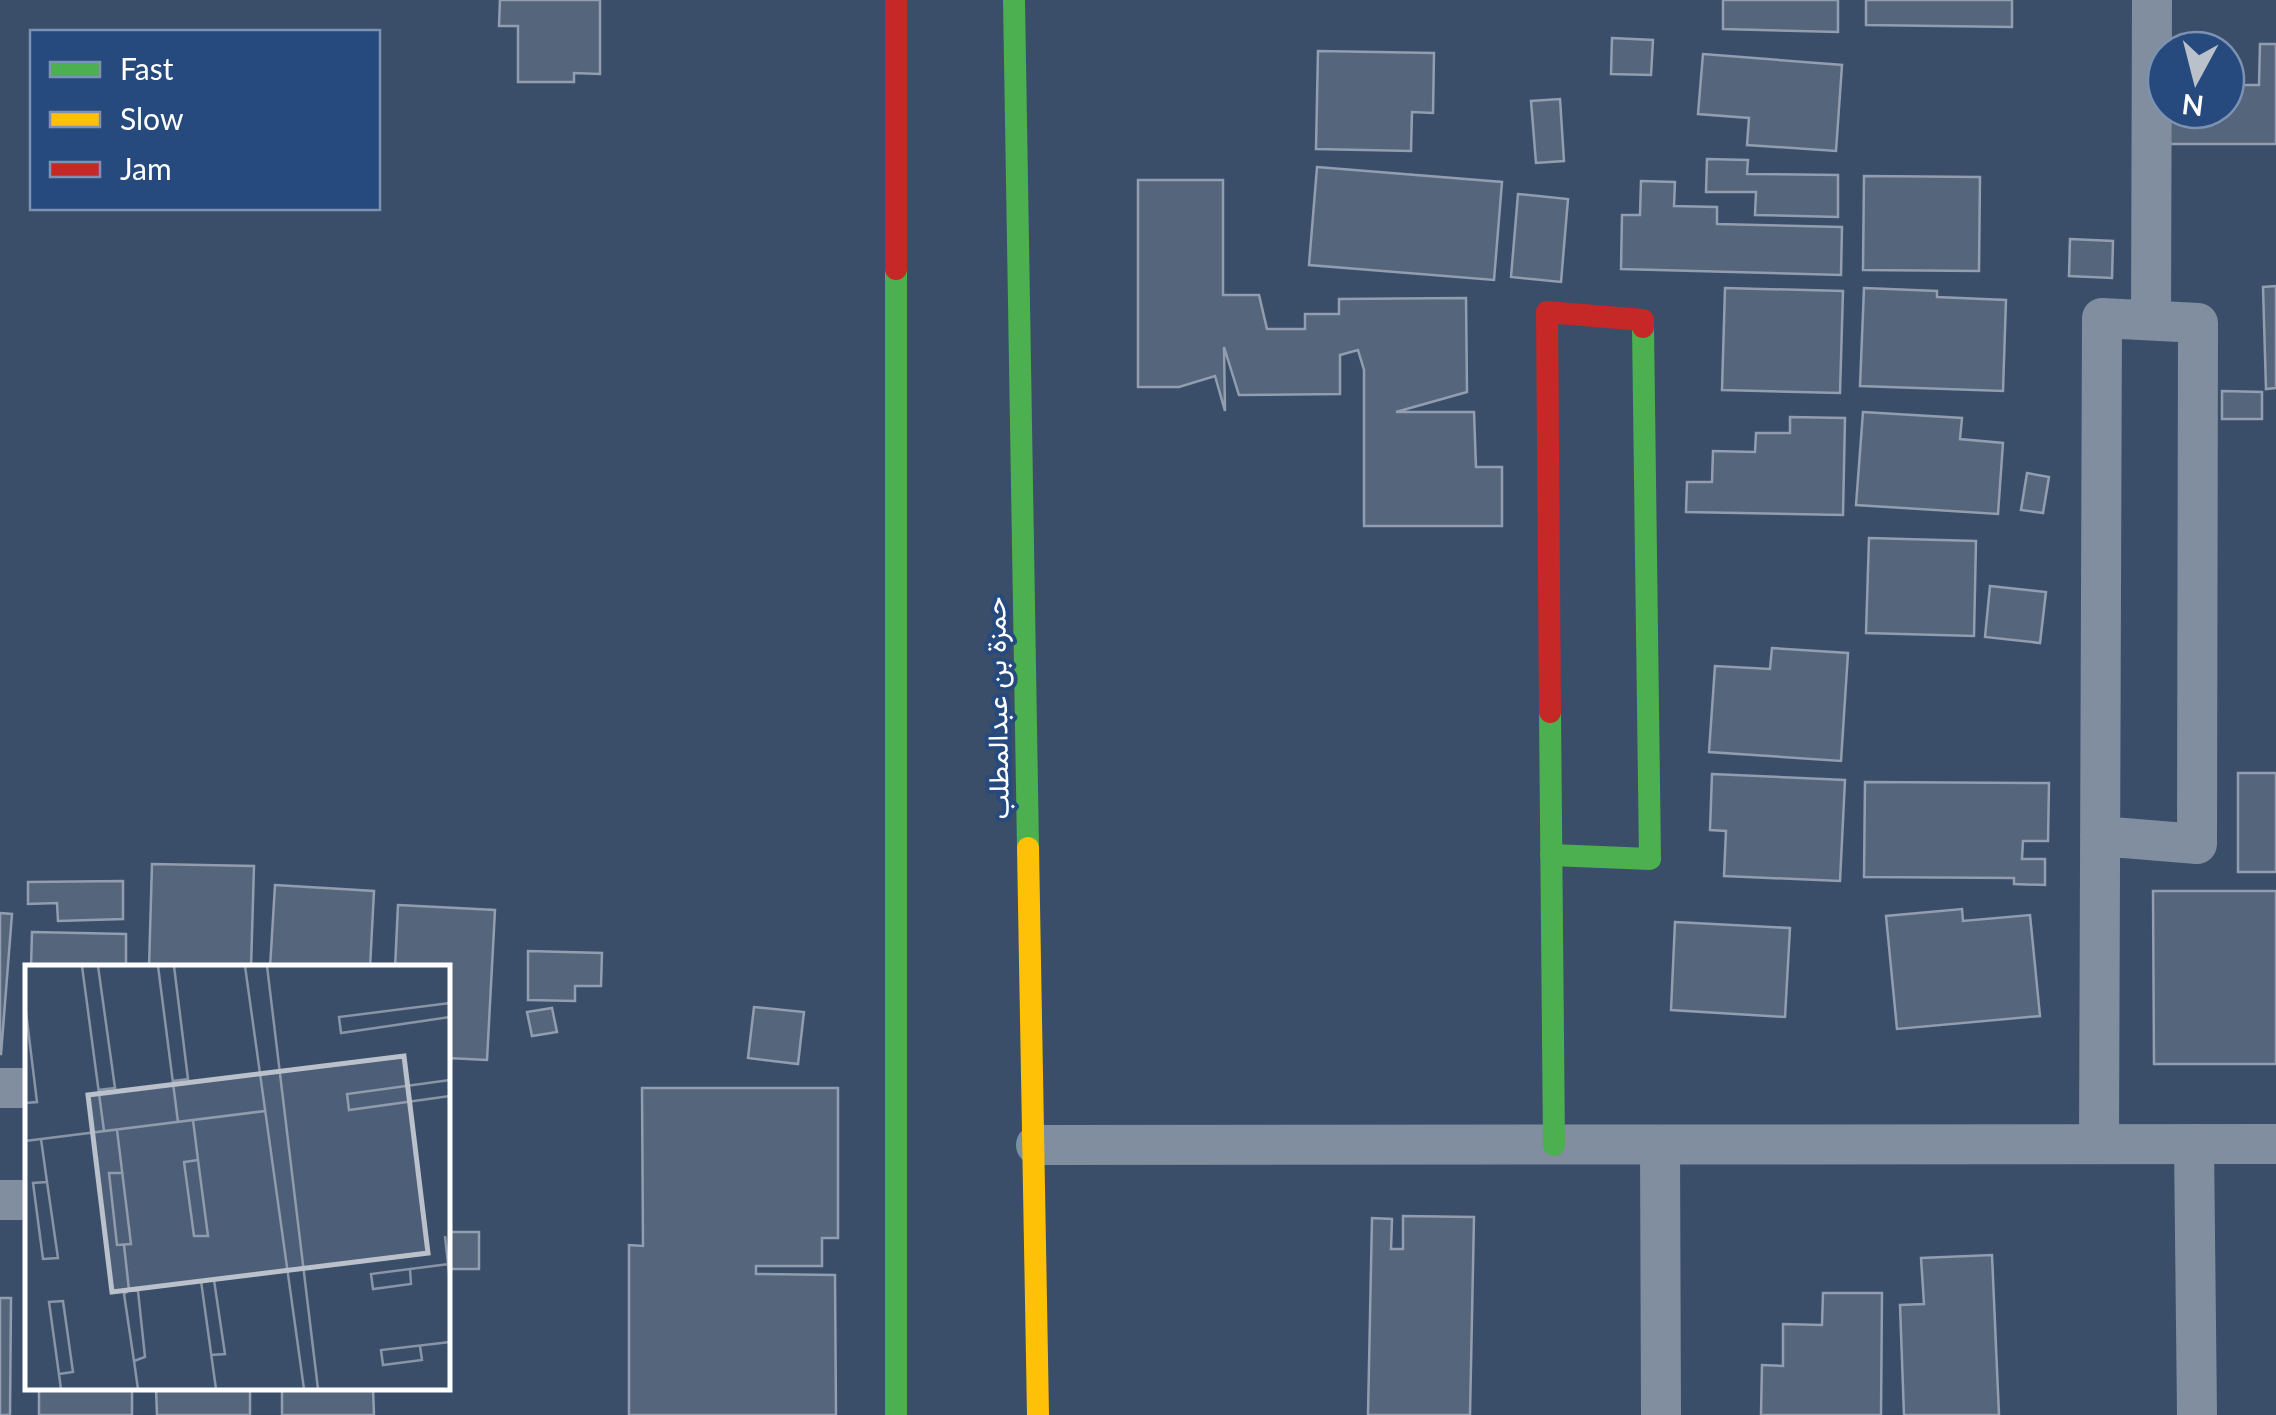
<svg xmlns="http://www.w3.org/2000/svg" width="2276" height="1415" viewBox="0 0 2276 1415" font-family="Lato,Vazirmatn,sans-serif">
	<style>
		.building { fill: #55657b; stroke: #929eaf; stroke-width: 2.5 }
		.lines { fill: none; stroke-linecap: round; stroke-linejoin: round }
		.street { stroke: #808ea0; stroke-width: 40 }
		.fast { stroke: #4caf50; stroke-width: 22 }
		.slow { stroke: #ffc107; stroke-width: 22 }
		.jam { stroke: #c62828; stroke-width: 22 }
		.labels { text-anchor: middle; stroke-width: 8; stroke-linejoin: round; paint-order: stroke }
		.street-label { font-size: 28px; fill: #fff; stroke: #264a7e }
		.inset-road { fill: none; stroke: #8995a6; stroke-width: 2.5 }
		.view { fill: #bac1cb; fill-opacity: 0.15; stroke: #bac1cb; stroke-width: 5 }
		.inset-edge { fill: none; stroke: #fff; stroke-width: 5 }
	</style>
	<rect width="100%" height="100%" fill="#3a4e6a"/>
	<g class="building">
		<path d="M 500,0 L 600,0 L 600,74 L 574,73 L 574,82 L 518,82 L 518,26 L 499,26 Z"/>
		<path d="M 1723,0 L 1838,0 L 1838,32 L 1723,29 Z"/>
		<path d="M 1866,0 L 2012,0 L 2012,27 L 1866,25 Z"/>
		<path d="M 1612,38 L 1653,40 L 1651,75 L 1611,74 Z"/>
		<path d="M 2260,44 L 2276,44 L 2276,144 L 2168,144 L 2168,110 L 2226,110 L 2226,85 L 2259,85 Z"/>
		<path d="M 1318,51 L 1434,53 L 1433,113 L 1412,112 L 1411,151 L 1316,149 Z"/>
		<path d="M 1703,54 L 1842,65 L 1836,151 L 1747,145 L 1749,118 L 1698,114 Z"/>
		<path d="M 1560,99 L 1564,161 L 1536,163 L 1531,101 Z"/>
		<path d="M 1707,159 L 1748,160 L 1747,174 L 1838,175 L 1838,217 L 1755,215 L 1756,192 L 1706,192 Z"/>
		<path d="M 1317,167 L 1502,182 L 1494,280 L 1309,265 Z"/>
		<path d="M 1864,176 L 1980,177 L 1979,271 L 1863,270 Z"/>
		<path d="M 1138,180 L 1223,180 L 1223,295 L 1259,295 L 1267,329 L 1305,329 L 1305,314 L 1339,314 L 1339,299 L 1466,298 L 1467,392 L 1396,412 L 1474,412 L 1476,467 L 1502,467 L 1502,526 L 1364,526 L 1364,370 L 1358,350 L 1340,355 L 1340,394 L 1239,395 L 1224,347 L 1225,411 L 1215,376 L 1179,387 L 1138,387 Z"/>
		<path d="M 1641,181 L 1675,182 L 1674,206 L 1717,207 L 1717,224 L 1842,227 L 1841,275 L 1621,269 L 1622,215 L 1640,215 Z"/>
		<path d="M 1518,194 L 1568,199 L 1561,282 L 1511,277 Z"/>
		<path d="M 2070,239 L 2113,241 L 2112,278 L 2069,276 Z"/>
		<path d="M 2276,286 L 2276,388 L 2266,389 L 2263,287 Z"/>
		<path d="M 1725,288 L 1843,291 L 1840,393 L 1722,390 Z"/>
		<path d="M 1864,288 L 1937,291 L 1937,297 L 2006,300 L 2003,391 L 1860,386 Z"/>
		<path d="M 2222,391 L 2262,392 L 2262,419 L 2222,419 Z"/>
		<path d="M 1863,412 L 1962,418 L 1960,439 L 2003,443 L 1998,514 L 1856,505 Z"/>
		<path d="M 1790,417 L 1845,418 L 1843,515 L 1686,512 L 1687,482 L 1712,482 L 1713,451 L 1755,452 L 1756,433 L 1790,433 Z"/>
		<path d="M 2027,473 L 2049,477 L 2043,513 L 2021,510 Z"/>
		<path d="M 1869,538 L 1976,541 L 1974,636 L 1866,633 Z"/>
		<path d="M 1990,586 L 2046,592 L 2040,643 L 1985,637 Z"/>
		<path d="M 1772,648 L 1848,653 L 1841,761 L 1709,752 L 1715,666 L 1770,669 Z"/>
		<rect x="2238" y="773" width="38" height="99"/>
		<path d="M 1712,774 L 1845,780 L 1840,881 L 1724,876 L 1726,831 L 1710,830 Z"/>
		<path d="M 1865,782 L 2049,783 L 2048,841 L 2023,841 L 2022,859 L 2045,859 L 2045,885 L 2014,884 L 2014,878 L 1864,877 Z"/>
		<path d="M 152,864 L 254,866 L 251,968 L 149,968 Z"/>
		<path d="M 123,881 L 123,919 L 58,921 L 57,903 L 28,904 L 28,882 Z"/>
		<path d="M 275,885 L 374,891 L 370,968 L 270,968 Z"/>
		<path d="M 2153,891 L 2276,891 L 2276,1064 L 2154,1064 Z"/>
		<path d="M 398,905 L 495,910 L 487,1060 L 448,1058 L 448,968 L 395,968 Z"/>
		<path d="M 1962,909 L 1963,921 L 2030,915 L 2040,1016 L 1897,1029 L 1886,916 Z"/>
		<path d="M 0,913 L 12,914 L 1,1054 L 0,1054 Z"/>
		<path d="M 1675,922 L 1790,928 L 1785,1017 L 1671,1010 Z"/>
		<path d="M 32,932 L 126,934 L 126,968 L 31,968 Z"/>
		<path d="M 528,951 L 602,953 L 601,986 L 575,986 L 575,1001 L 528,1000 Z"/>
		<path d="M 754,1007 L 804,1012 L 798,1064 L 748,1058 Z"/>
		<path d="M 552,1008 L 557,1032 L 532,1036 L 527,1012 Z"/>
		<path d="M 642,1088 L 838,1088 L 838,1238 L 822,1238 L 822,1266 L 756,1266 L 756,1274 L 835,1275 L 836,1415 L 629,1415 L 629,1245 L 643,1246 Z"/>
		<path d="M 1403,1216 L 1474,1217 L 1470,1415 L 1368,1415 L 1372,1218 L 1392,1219 L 1391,1249 L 1403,1249 Z"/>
		<rect x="448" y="1232" width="31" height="37"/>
		<path d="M 1992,1255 L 1999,1415 L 1904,1415 L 1900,1305 L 1924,1304 L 1921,1258 Z"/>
		<path d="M 1823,1293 L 1882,1293 L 1881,1415 L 1761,1415 L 1762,1365 L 1783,1366 L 1783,1324 L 1822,1325 Z"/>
		<path d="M 0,1298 L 11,1298 L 10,1415 L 0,1415 Z"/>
		<rect x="39" y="1388" width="93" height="27"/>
		<path d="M 156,1388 L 250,1388 L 250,1415 L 157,1415 Z"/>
		<path d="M 282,1388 L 373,1388 L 374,1415 L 282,1415 Z"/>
	</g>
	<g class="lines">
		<g class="street">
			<path d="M 2151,320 L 2152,0"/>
			<path d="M 0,1088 L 28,1088"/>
			<path d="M 2099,1144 L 2102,318 L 2198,323 L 2197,844 L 2100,836"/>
			<path d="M 2194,1144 L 2197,1415"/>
			<path d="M 1036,1145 L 2276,1144"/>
			<path d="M 1660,1145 L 1661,1415"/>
			<path d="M 0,1200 L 28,1200"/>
		</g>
		<g class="fast">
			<path d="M 1014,0 L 1028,848"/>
			<path d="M 896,269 L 896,1415"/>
			<path d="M 1550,712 L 1554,1145"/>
			<path d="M 1551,855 L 1650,859 L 1643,327"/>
		</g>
		<path class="slow" d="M 1028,848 L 1038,1415"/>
		<g class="jam">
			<path d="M 896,0 L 896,269"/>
			<path d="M 1550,712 L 1547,312 L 1643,320 L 1643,327"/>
		</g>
	</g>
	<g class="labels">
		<g class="street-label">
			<text transform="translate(997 708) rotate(-91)" y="10">حمزة بن عبدالمطلب</text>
		</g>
	</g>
	<g transform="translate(25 965)">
		<rect width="425" height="425" fill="#3a4e6a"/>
		<path class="inset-road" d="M 57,1 L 79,166M 73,1 L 90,123 L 73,125M 133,1 L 153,157M 220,1 L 279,424M 242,1 L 293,424M 425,38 L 314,52 L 316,68 L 425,52M 0,39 L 12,137 L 0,138M 425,115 L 322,129 L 324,145 L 425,131M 148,116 L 163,114 L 149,1M 168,155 L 173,195 L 183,271 L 169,271 L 159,197 L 173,195M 92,165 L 106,279 L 92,280 L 84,208 L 97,208M 16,174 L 22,217 L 33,293 L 18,294 L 8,218 L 22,217M 0,176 L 240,146M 420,271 L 425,317M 99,280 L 104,325M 385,304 L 386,319 L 348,324 L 346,309 L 424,299M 395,381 L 397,395 L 358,400 L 356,385 L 425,377M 186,390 L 200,389 L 189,315 L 176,316 L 191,424M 109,396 L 120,392 L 113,326 L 104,325 L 99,329 L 109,396 L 113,424M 34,409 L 48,407 L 38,336 L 24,337 L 36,424"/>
		<path class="view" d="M 379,91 L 403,288 L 87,327 L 63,130 Z"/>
		<rect width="425" height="425" class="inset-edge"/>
	</g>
	<rect x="30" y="30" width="350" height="180" fill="#264a7e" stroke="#7d92b2" stroke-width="2.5"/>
	<rect x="50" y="62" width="50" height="15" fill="#4caf50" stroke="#7d92b2" stroke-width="2.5"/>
	<text x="120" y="80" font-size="30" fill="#ffffff">Fast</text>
	<rect x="50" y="112" width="50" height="15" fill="#ffc107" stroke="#7d92b2" stroke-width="2.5"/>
	<text x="120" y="130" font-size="30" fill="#ffffff">Slow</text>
	<rect x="50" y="162" width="50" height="15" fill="#c62828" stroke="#7d92b2" stroke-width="2.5"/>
	<text x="120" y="180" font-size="30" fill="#ffffff">Jam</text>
	<g transform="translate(2196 80) rotate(187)"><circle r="48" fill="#264a7e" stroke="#7d92b2" stroke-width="2.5"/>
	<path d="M0-8L18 38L0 25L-18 38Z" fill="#bac1cb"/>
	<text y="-15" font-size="28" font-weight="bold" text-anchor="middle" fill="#ffffff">N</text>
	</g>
</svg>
